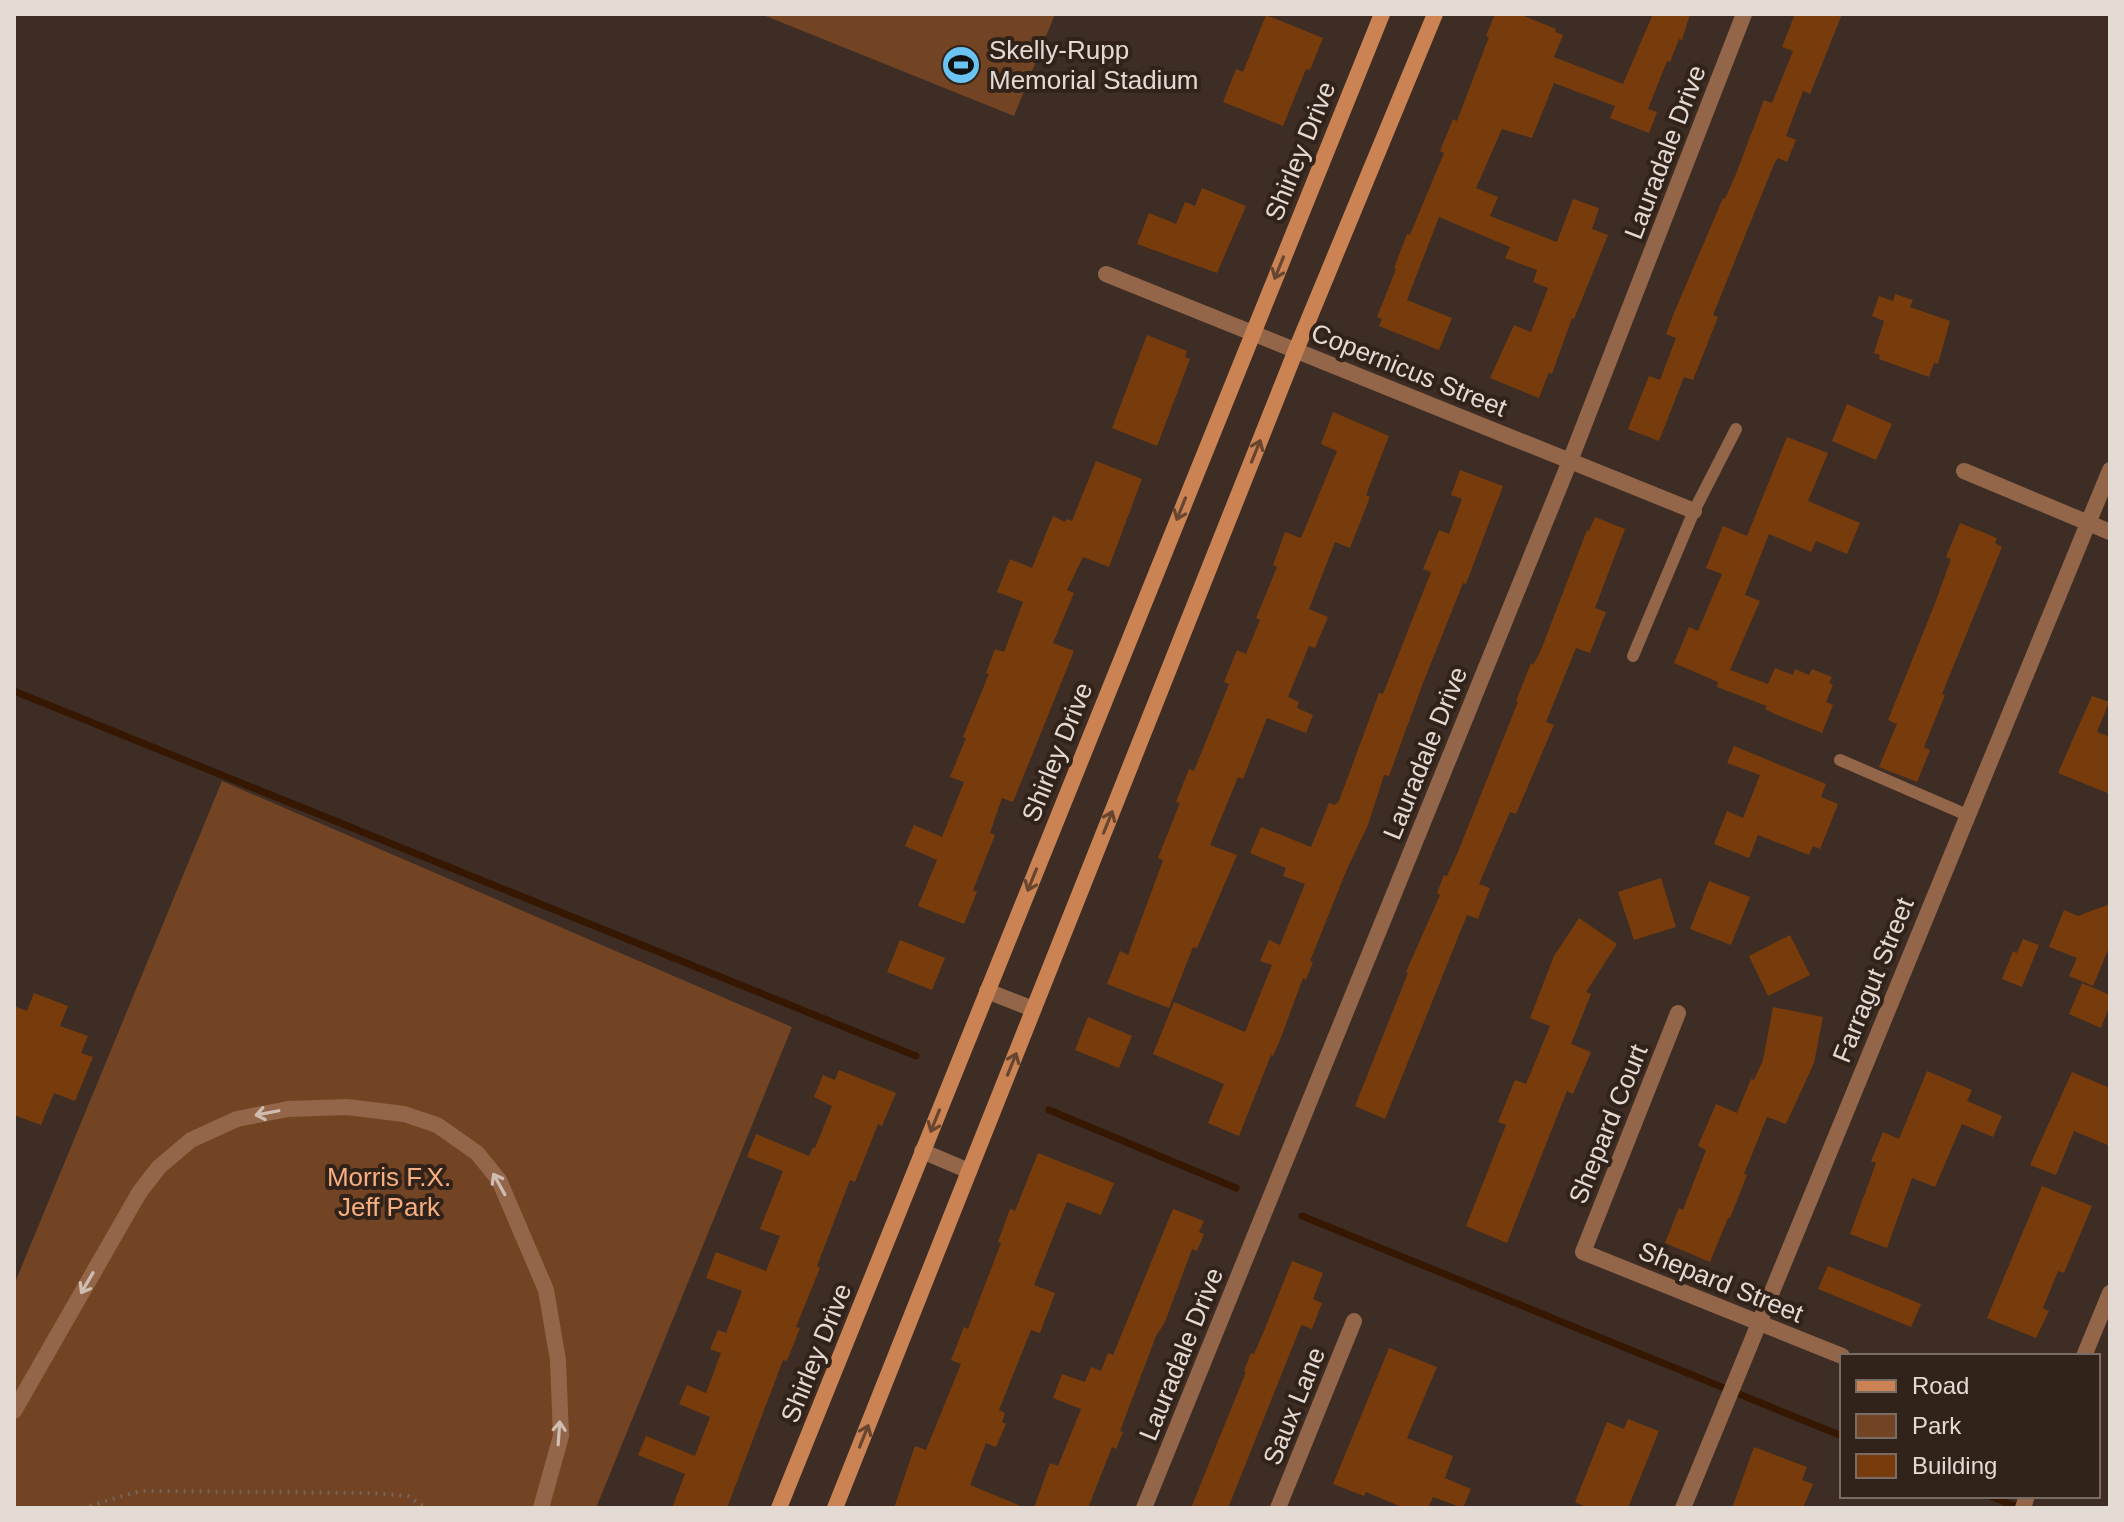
<svg xmlns="http://www.w3.org/2000/svg" width="2124" height="1522" viewBox="0 0 2124 1522" font-family="Helvetica,sans-serif">
	<style>
		.green { fill: #734423 }
		.lines { fill: none; stroke-linecap: round; stroke-linejoin: round }
		.stream { stroke: #361701; stroke-width: 7 }
		.building { fill: #783c0c }
		.path { stroke: #72645c; stroke-width: 4; stroke-dasharray: 2 6; stroke-linecap: butt }
		.lane { stroke: #946649; stroke-width: 12 }
		.street { stroke: #946649; stroke-width: 16 }
		.secondary { stroke: #cb8354; stroke-width: 16 }
		.oneway { stroke: #68452e }
		.oneway2 { stroke: #d0bdb1 }
		.labels { text-anchor: middle; stroke-width: 8; stroke-linejoin: round; paint-order: stroke }
		.poi-label { font-size: 26px; fill: #e4dad4; stroke: #32231a; text-anchor: start }
		.street-label { font-size: 26px; fill: #e4dad4; stroke: #32231a }
		.park-label { font-size: 26px; fill: #f7af81; stroke: #32231a }
	</style>
	<rect width="100%" height="100%" fill="#3d2d24"/>
	<g class="green">
		<path d="M 761,14 L 1055,14 L 1014,116 Z"/>
		<path d="M 222,781 L 792,1027 L 596,1508 L 14,1508 L 14,1285 Z"/>
	</g>
	<g class="lines">
		<g class="stream">
			<path d="M 14,691 L 916,1056"/>
			<path d="M 1049,1110 L 1236,1188"/>
			<path d="M 1302,1216 L 1842,1436"/>
			<path d="M 1990,1496 L 2020,1508"/>
		</g>
	</g>
	<g class="building">
		<path d="M 1495,14 L 1519,14 L 1556,29 L 1555,32 L 1563,35 L 1554,57 L 1623,84 L 1653,14 L 1690,14 L 1682,40 L 1679,39 L 1670,62 L 1667,61 L 1648,109 L 1657,112 L 1649,133 L 1610,118 L 1615,106 L 1554,83 L 1532,138 L 1502,129 L 1476,188 L 1498,197 L 1490,216 L 1557,242 L 1573,199 L 1599,208 L 1592,229 L 1608,235 L 1574,319 L 1572,318 L 1552,374 L 1549,372 L 1539,398 L 1490,378 L 1514,325 L 1531,332 L 1548,288 L 1533,282 L 1537,270 L 1505,258 L 1510,247 L 1439,217 L 1407,300 L 1452,318 L 1439,350 L 1379,326 L 1382,319 L 1377,317 L 1396,269 L 1394,268 L 1407,234 L 1410,235 L 1444,153 L 1440,151 L 1453,119 L 1457,121 L 1489,37 L 1486,36 Z"/>
		<path d="M 1795,14 L 1842,14 L 1810,94 L 1803,91 L 1786,136 L 1796,140 L 1787,162 L 1778,158 L 1774,164 L 1713,315 L 1718,317 L 1693,380 L 1684,377 L 1659,441 L 1628,429 L 1649,376 L 1660,380 L 1676,338 L 1666,334 L 1674,313 L 1723,198 L 1725,199 L 1736,174 L 1764,100 L 1772,103 L 1793,51 L 1782,47 Z"/>
		<path d="M 1266,15 L 1323,38 L 1310,70 L 1306,69 L 1283,126 L 1223,102 L 1236,69 L 1243,72 Z"/>
		<path d="M 1202,188 L 1246,206 L 1217,273 L 1137,244 L 1149,213 L 1176,224 L 1185,202 L 1195,206 Z"/>
		<path d="M 1895,294 L 1913,300 L 1910,307 L 1950,321 L 1938,364 L 1934,363 L 1929,377 L 1879,359 L 1880,355 L 1874,353 L 1884,321 L 1872,316 L 1879,296 L 1893,301 Z"/>
		<path d="M 1147,335 L 1187,351 L 1185,357 L 1190,359 L 1157,446 L 1112,428 Z"/>
		<path d="M 1847,404 L 1892,424 L 1876,460 L 1832,441 Z"/>
		<path d="M 1333,412 L 1389,436 L 1366,495 L 1370,497 L 1350,548 L 1335,542 L 1309,609 L 1328,617 L 1315,648 L 1309,646 L 1288,697 L 1299,702 L 1297,708 L 1313,715 L 1306,733 L 1267,718 L 1243,779 L 1238,777 L 1210,845 L 1237,855 L 1197,948 L 1193,947 L 1169,1008 L 1107,984 L 1120,951 L 1128,955 L 1161,866 L 1163,860 L 1158,858 L 1180,803 L 1176,802 L 1189,769 L 1194,771 L 1229,684 L 1224,682 L 1237,650 L 1246,654 L 1260,620 L 1256,618 L 1277,567 L 1273,565 L 1285,532 L 1301,538 L 1337,451 L 1321,444 Z"/>
		<path d="M 1787,437 L 1828,453 L 1808,501 L 1860,523 L 1847,554 L 1816,541 L 1811,552 L 1769,534 L 1745,595 L 1760,601 L 1730,670 L 1768,684 L 1775,668 L 1793,675 L 1795,669 L 1809,675 L 1812,669 L 1832,677 L 1829,683 L 1833,685 L 1826,702 L 1833,705 L 1822,733 L 1775,714 L 1765,709 L 1767,706 L 1717,687 L 1718,682 L 1674,663 L 1689,627 L 1698,631 L 1722,574 L 1706,568 L 1723,526 L 1747,536 Z"/>
		<path d="M 1096,461 L 1142,479 L 1109,567 L 1083,557 L 1067,590 L 1074,593 L 1053,643 L 1074,651 L 1013,802 L 1002,798 L 990,833 L 995,835 L 973,890 L 977,892 L 964,924 L 918,906 L 937,860 L 905,846 L 914,825 L 942,837 L 964,782 L 950,777 L 966,738 L 963,737 L 989,674 L 986,673 L 995,649 L 1004,652 L 1023,602 L 997,592 L 1010,559 L 1032,568 L 1053,516 L 1065,522 L 1066,519 L 1072,521 Z"/>
		<path d="M 1460,470 L 1503,486 L 1466,584 L 1463,583 L 1423,683 L 1389,776 L 1384,775 L 1368,825 L 1347,869 L 1310,961 L 1313,962 L 1306,980 L 1303,978 L 1280,1040 L 1273,1056 L 1271,1055 L 1239,1136 L 1208,1123 L 1224,1084 L 1153,1054 L 1174,1002 L 1245,1032 L 1272,965 L 1260,961 L 1269,940 L 1280,945 L 1305,884 L 1283,876 L 1286,868 L 1250,853 L 1261,827 L 1311,847 L 1329,803 L 1335,805 L 1339,801 L 1379,693 L 1383,694 L 1431,572 L 1423,569 L 1439,530 L 1449,534 L 1462,499 L 1451,495 Z"/>
		<path d="M 1595,517 L 1625,529 L 1595,608 L 1606,612 L 1590,653 L 1576,648 L 1546,722 L 1554,725 L 1516,814 L 1510,812 L 1479,884 L 1490,888 L 1478,919 L 1467,915 L 1385,1119 L 1355,1106 L 1408,973 L 1406,972 L 1440,895 L 1437,893 L 1444,875 L 1447,876 L 1458,852 L 1518,702 L 1516,701 L 1531,663 L 1533,665 L 1541,650 L 1587,530 L 1589,531 Z"/>
		<path d="M 1960,523 L 1997,538 L 1995,543 L 2002,547 L 1942,694 L 1945,695 L 1924,747 L 1930,750 L 1917,782 L 1879,767 L 1897,724 L 1888,720 L 1934,606 L 1951,559 L 1946,557 Z"/>
		<path d="M 2092,696 L 2109,702 L 2097,732 L 2110,737 L 2110,794 L 2058,773 Z"/>
		<path d="M 1734,746 L 1826,784 L 1821,797 L 1838,804 L 1820,849 L 1813,846 L 1809,855 L 1758,835 L 1749,858 L 1714,844 L 1727,811 L 1743,818 L 1760,775 L 1727,763 Z"/>
		<path d="M 1661,878 L 1676,927 L 1634,940 L 1618,892 Z"/>
		<path d="M 1709,881 L 1750,897 L 1731,945 L 1690,929 Z"/>
		<path d="M 2110,904 L 2110,945 L 2093,986 L 2069,976 L 2077,958 L 2049,947 L 2064,910 L 2078,916 Z"/>
		<path d="M 1579,918 L 1617,944 L 1586,992 L 1591,994 L 1571,1044 L 1591,1052 L 1573,1094 L 1567,1091 L 1507,1243 L 1466,1226 L 1506,1125 L 1498,1122 L 1515,1080 L 1526,1084 L 1550,1026 L 1530,1018 L 1554,956 Z"/>
		<path d="M 1790,935 L 1810,975 L 1768,996 L 1749,956 Z"/>
		<path d="M 2023,939 L 2039,945 L 2022,987 L 2002,979 L 2013,951 L 2017,953 Z"/>
		<path d="M 900,940 L 945,958 L 932,990 L 887,972 Z"/>
		<path d="M 2082,983 L 2110,995 L 2110,1005 L 2101,1028 L 2069,1014 Z"/>
		<path d="M 34,993 L 68,1006 L 60,1026 L 88,1036 L 81,1053 L 93,1057 L 75,1101 L 54,1093 L 41,1125 L 14,1115 L 14,1006 L 27,1011 Z"/>
		<path d="M 1773,1007 L 1823,1017 L 1814,1063 L 1786,1124 L 1767,1117 L 1744,1174 L 1747,1175 L 1730,1218 L 1728,1218 L 1710,1262 L 1665,1243 L 1679,1208 L 1683,1210 L 1706,1150 L 1698,1146 L 1716,1104 L 1737,1113 L 1751,1079 L 1754,1080 L 1763,1060 Z"/>
		<path d="M 1088,1017 L 1132,1036 L 1119,1068 L 1075,1050 Z"/>
		<path d="M 839,1070 L 896,1093 L 882,1126 L 878,1124 L 855,1182 L 850,1180 L 817,1266 L 820,1268 L 796,1327 L 800,1328 L 787,1361 L 783,1360 L 727,1508 L 672,1508 L 685,1474 L 638,1455 L 646,1436 L 695,1456 L 710,1417 L 679,1404 L 687,1385 L 706,1393 L 721,1353 L 710,1349 L 718,1330 L 726,1333 L 742,1291 L 706,1278 L 716,1252 L 766,1271 L 780,1236 L 760,1229 L 783,1171 L 747,1157 L 756,1134 L 809,1156 L 813,1147 L 815,1148 L 832,1106 L 814,1097 L 823,1075 L 835,1080 Z"/>
		<path d="M 1927,1071 L 1972,1090 L 1967,1101 L 2002,1116 L 1993,1137 L 1962,1124 L 1935,1187 L 1912,1178 L 1887,1248 L 1850,1234 L 1876,1163 L 1871,1161 L 1883,1132 L 1899,1139 Z"/>
		<path d="M 2072,1072 L 2110,1088 L 2110,1146 L 2074,1131 L 2056,1175 L 2030,1165 Z"/>
		<path d="M 1038,1153 L 1114,1183 L 1101,1215 L 1067,1202 L 1034,1285 L 1055,1293 L 1040,1333 L 1031,1330 L 999,1410 L 1005,1413 L 1002,1422 L 1006,1424 L 996,1447 L 986,1443 L 970,1485 L 1026,1508 L 894,1508 L 915,1446 L 926,1450 L 961,1364 L 951,1360 L 964,1327 L 968,1329 L 1001,1243 L 998,1242 L 1010,1209 L 1015,1211 Z"/>
		<path d="M 2042,1186 L 2092,1206 L 2064,1273 L 2058,1271 L 2043,1308 L 2049,1311 L 2036,1338 L 1987,1318 Z"/>
		<path d="M 1173,1209 L 1204,1221 L 1199,1232 L 1204,1234 L 1197,1251 L 1192,1249 L 1165,1322 L 1156,1336 L 1120,1431 L 1123,1432 L 1116,1449 L 1112,1447 L 1088,1508 L 1034,1508 L 1050,1463 L 1058,1466 L 1081,1409 L 1053,1398 L 1062,1374 L 1085,1382 L 1091,1367 L 1101,1371 L 1108,1353 L 1113,1355 Z"/>
		<path d="M 1292,1261 L 1323,1273 L 1313,1299 L 1322,1303 L 1312,1329 L 1302,1325 L 1300,1328 L 1228,1508 L 1191,1508 L 1246,1372 L 1244,1371 L 1251,1353 L 1254,1354 L 1264,1331 Z"/>
		<path d="M 1828,1266 L 1921,1304 L 1911,1327 L 1818,1289 Z"/>
		<path d="M 1389,1348 L 1437,1367 L 1407,1438 L 1453,1456 L 1445,1478 L 1471,1489 L 1463,1508 L 1433,1497 L 1428,1508 L 1404,1508 L 1366,1492 L 1364,1496 L 1333,1484 Z"/>
		<path d="M 1628,1419 L 1659,1431 L 1628,1508 L 1588,1508 L 1575,1502 L 1607,1422 L 1624,1429 Z"/>
		<path d="M 1754,1447 L 1807,1467 L 1802,1480 L 1813,1484 L 1803,1508 L 1732,1508 Z"/>
	</g>
	<g class="lines">
		<path class="path" d="M 82,1508 L 140,1491 L 370,1493 L 408,1496 L 426,1508"/>
		<g class="lane">
			<path d="M 1633,656 L 1694,511 L 1736,429"/>
			<path d="M 1840,760 L 1967,815"/>
		</g>
		<g class="street">
			<path d="M 1106,274 L 1694,511"/>
			<path d="M 1964,471 L 2110,532"/>
			<path d="M 987,991 L 1033,1009"/>
			<path d="M 1678,1013 L 1583,1252 L 1842,1356"/>
			<path d="M 922,1151 L 969,1171"/>
			<path d="M 2084,1356 L 2110,1293"/>
			<path d="M 14,1411 L 139,1193 L 159,1167 L 191,1140 L 237,1119 L 288,1109 L 347,1107 L 404,1114 L 437,1125 L 477,1153 L 499,1180 L 546,1290 L 558,1360 L 561,1436 L 541,1508"/>
			<path d="M 1144,1508 L 1570,461 L 1744,14"/>
			<path d="M 1278,1508 L 1354,1321"/>
			<path d="M 1683,1508 L 2110,470"/>
			<path d="M 2023,1508 L 2027,1496"/>
		</g>
		<g class="secondary">
			<path d="M 779,1508 L 1382,14"/>
			<path d="M 835,1508 L 1296,350 L 1435,14"/>
		</g>
	</g>
	<defs><path id="oneway-shaft" d="M-6 0H5M1.5-3L5.5 0L1.5 3" fill="none" stroke-width="1.6" stroke-linecap="round" stroke-linejoin="round" transform="scale(2)"/></defs>
	<g class="oneway">
		<use href="#oneway-shaft" transform="translate(1279 268) rotate(112)"/>
		<use href="#oneway-shaft" transform="translate(1256 451) rotate(-68)"/>
		<use href="#oneway-shaft" transform="translate(1181 509) rotate(112)"/>
		<use href="#oneway-shaft" transform="translate(1108 822) rotate(-68)"/>
		<use href="#oneway-shaft" transform="translate(1032 880) rotate(112)"/>
		<use href="#oneway-shaft" transform="translate(1012 1064) rotate(-68)"/>
		<use href="#oneway-shaft" transform="translate(935 1121) rotate(112)"/>
		<use href="#oneway-shaft" transform="translate(864 1436) rotate(-68)"/>
	</g>
	<g class="oneway2">
		<use href="#oneway-shaft" transform="translate(267 1113) rotate(169)"/>
		<use href="#oneway-shaft" transform="translate(499 1184) rotate(-119)"/>
		<use href="#oneway-shaft" transform="translate(87 1283) rotate(120)"/>
		<use href="#oneway-shaft" transform="translate(559 1433) rotate(-86)"/>
	</g>
	<defs>
		<g id="stadium-disc" transform="scale(2)"><circle r="9.5" fill="#6ac3f1" stroke="#32231a"/><path d="M0-5a6.5 5 0 1 0 0 10a6.5 5 0 1 0 0-10ZM-3.5-1.8h7v3.6h-7Z" fill="#111"/></g>
	</defs>
	<g fill-rule="evenodd">
		<use href="#stadium-disc" x="961" y="65"/>
	</g>
	<g class="labels">
		<g class="poi-label">
			<text x="989" y="59">Skelly-Rupp<tspan x="989" dy="30">Memorial Stadium</tspan></text>
		</g>
		<g class="street-label">
			<text transform="translate(1300 151) rotate(-68)" y="9">Shirley Drive</text>
			<text transform="translate(1665 152) rotate(-69)" y="9">Lauradale Drive</text>
			<text transform="translate(1409 370) rotate(22)" y="9">Copernicus Street</text>
			<text transform="translate(1057 752) rotate(-68)" y="9">Shirley Drive</text>
			<text transform="translate(1425 753) rotate(-68)" y="9">Lauradale Drive</text>
			<text transform="translate(1873 980) rotate(-68)" y="9">Farragut Street</text>
			<text transform="translate(1608 1124) rotate(-68)" y="9">Shepard Court</text>
			<text transform="translate(1721 1282) rotate(22)" y="9">Shepard Street</text>
			<text transform="translate(816 1353) rotate(-68)" y="9">Shirley Drive</text>
			<text transform="translate(1181 1354) rotate(-68)" y="9">Lauradale Drive</text>
			<text transform="translate(1294 1406) rotate(-68)" y="9">Saux Lane</text>
		</g>
		<g class="park-label">
			<text x="389" y="1186">Morris F.X.<tspan x="389" dy="30">Jeff Park</tspan></text>
		</g>
	</g>
	<rect width="2124" height="1522" fill="none" stroke="#e4dad4" stroke-width="32"/>
	<rect x="1840" y="1354" width="260" height="144" fill="#32231a" stroke="#796c64" stroke-width="2"/>
	<rect x="1856" y="1380" width="40" height="12" fill="#cb8354" stroke="#796c64" stroke-width="2"/>
	<text x="1912" y="1394" font-size="24" fill="#e4dad4">Road</text>
	<rect x="1856" y="1414" width="40" height="24" fill="#734423" stroke="#796c64" stroke-width="2"/>
	<text x="1912" y="1434" font-size="24" fill="#e4dad4">Park</text>
	<rect x="1856" y="1454" width="40" height="24" fill="#783c0c" stroke="#796c64" stroke-width="2"/>
	<text x="1912" y="1474" font-size="24" fill="#e4dad4">Building</text>
</svg>
